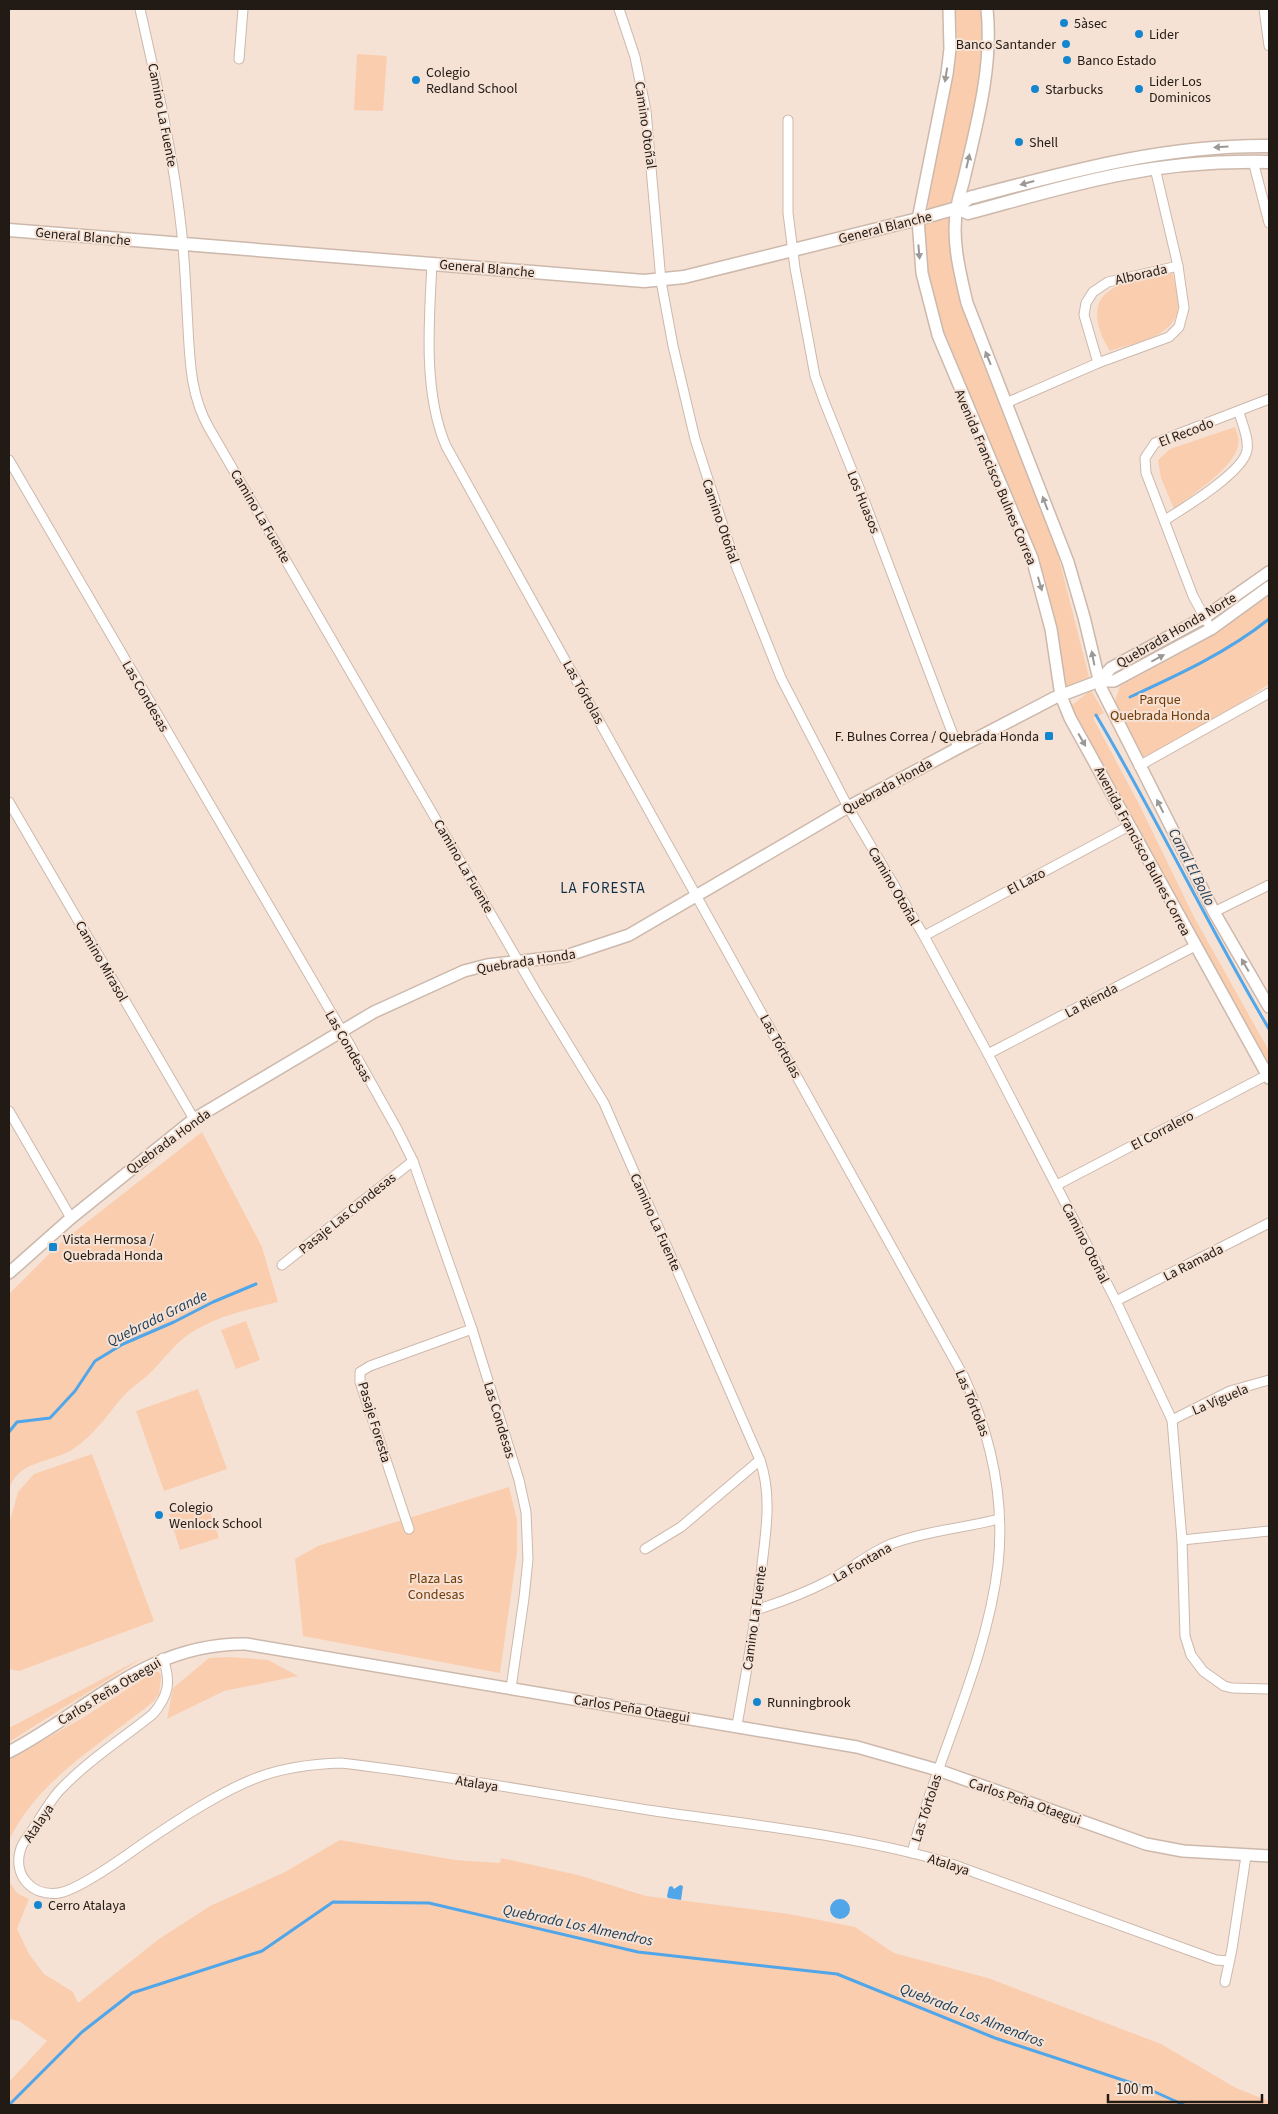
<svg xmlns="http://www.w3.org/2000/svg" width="1278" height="2114" viewBox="0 0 1278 2114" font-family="'Source Sans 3',sans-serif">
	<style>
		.green { fill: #facdaf }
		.water { fill: #50a6e8 }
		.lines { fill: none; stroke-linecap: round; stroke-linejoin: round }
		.stream { stroke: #50a6e8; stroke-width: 3 }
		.minor-casing { stroke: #ccb9ac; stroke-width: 11 }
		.tertiary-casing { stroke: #ccb9ac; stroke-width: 14 }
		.secondary-casing { stroke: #ccb9ac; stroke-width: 15 }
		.minor { stroke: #fff; stroke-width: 9 }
		.tertiary { stroke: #fff; stroke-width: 11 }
		.secondary { stroke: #fff; stroke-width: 12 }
		.oneway { fill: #9b9896 }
		.poi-dot { fill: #1486cf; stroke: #f6e2d4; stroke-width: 2 }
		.labels { text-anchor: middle; stroke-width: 4; stroke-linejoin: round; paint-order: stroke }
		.poi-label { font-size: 14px; fill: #211a15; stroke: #f6e2d4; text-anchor: start }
		.street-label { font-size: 14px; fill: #211a15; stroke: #f6e2d4 }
		.park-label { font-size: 14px; fill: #703a09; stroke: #f6e2d4 }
		.water-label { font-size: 15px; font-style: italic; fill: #183b57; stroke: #f6e2d4 }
		.neighbourhood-label { font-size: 15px; letter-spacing: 1px; fill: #0c2e47; stroke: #f6e2d4 }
	</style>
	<rect width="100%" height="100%" fill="#f6e2d4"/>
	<g class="green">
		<path d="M 956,9 L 981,9 L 983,36 L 981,71 L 949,232 L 959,299 L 1053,535 L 1089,677 L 1064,687 L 1042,577 L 1021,513 L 969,399 L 934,311 L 923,261 L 924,222 L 928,208 L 933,166 L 955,65 L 957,44 Z"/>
		<path d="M 357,54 L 387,56 L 383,111 L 354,110 Z"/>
		<path d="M 1172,270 C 1174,281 1178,294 1178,305 C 1178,337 1133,343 1110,351 C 1099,334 1088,305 1109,291 C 1121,281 1155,274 1172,270 Z"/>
		<path d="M 1235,427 C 1237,433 1240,439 1238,446 C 1233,469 1192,494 1174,509 L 1161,478 L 1158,460 L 1170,449 Z"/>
		<path d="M 1269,596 L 1269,684 L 1230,710 L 1144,759 L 1115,701 L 1120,686 L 1200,643 Z"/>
		<path d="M 1091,690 L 1104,713 L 1093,718 L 1139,804 L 1194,917 L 1269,1051 L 1269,1075 L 1088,743 L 1071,706 Z"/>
		<path d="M 202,1132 L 262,1247 L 278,1302 C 246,1310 216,1316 189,1334 C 173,1345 162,1362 148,1375 C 139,1383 128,1390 120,1400 C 106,1417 94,1434 76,1447 C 53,1464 16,1459 9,1491 L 9,1294 L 59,1244 Z"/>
		<path d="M 246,1321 L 260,1360 L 236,1369 L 221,1330 Z"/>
		<path d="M 198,1389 L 227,1469 L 164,1491 L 136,1411 Z"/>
		<path d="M 92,1454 L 154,1621 L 19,1671 L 9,1669 L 9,1524 L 18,1492 L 34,1474 Z"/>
		<path d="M 509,1487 L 517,1520 L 517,1552 L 500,1673 L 303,1636 L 295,1559 L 318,1546 Z"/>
		<path d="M 207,1502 L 219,1538 L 180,1550 L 169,1514 Z"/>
		<path d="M 144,1657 L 9,1742 L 9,1728 Z"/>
		<path d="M 227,1657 L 268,1660 L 298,1676 L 224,1691 L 167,1719 L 173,1688 L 209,1658 Z"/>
		<path d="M 154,1672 L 159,1672 L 161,1676 L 159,1694 L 154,1701 C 103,1743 39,1778 9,1840 L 9,1760 L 84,1717 Z"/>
		<path d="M 340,1840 L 455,1860 L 500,1863 L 501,1858 L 578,1875 L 646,1896 L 789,1914 L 855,1927 L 894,1953 L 988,1978 L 1161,2044 L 1236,2088 L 1269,2101 L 1269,2105 L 9,2105 L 9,2082 L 47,2041 L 19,2021 L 9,2019 L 9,1881 L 17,1893 L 29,1899 L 17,1929 L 29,1954 L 44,1974 L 73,1992 L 78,2003 L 159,1939 L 210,1906 L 283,1873 Z"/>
	</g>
	<g class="water">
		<path d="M 680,1885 L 683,1886 L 681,1900 L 668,1898 L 667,1896 L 669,1887 L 672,1886 L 674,1889 Z"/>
		<circle cx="840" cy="1909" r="10"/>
	</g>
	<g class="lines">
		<g class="stream">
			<path d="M 1130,697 C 1178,675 1228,652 1269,619"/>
			<path d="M 1096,715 C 1157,818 1208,926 1269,1029"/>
			<path d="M 9,1432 L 17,1422 L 50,1418 L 75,1391 L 95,1361 L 123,1344 L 174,1322 L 213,1302 L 256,1284"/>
			<path d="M 9,2105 L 82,2032 L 132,1993 L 262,1951 L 333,1902 L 429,1903 L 638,1952 L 837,1974 L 995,2038 L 1144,2087 L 1184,2105"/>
		</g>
		<g class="minor-casing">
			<g id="minor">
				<path d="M 140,9 C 156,81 173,152 181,226 C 185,260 186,294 188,328 C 190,364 191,396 209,428 L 535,990 L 604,1103 L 760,1460 C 773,1498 765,1535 761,1574 C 755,1625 746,1675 737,1725"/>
				<path d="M 619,9 L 635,57 L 646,111 L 661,281 L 673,346 L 695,439 L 735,563 L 781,678 L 848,807 L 924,936 L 988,1054 L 1116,1301 L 1172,1420 L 1182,1540 L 1185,1636 L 1191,1655 L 1203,1671 L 1224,1686 L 1232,1688 L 1269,1689"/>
				<path d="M 1264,9 L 1269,46"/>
				<path d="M 239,59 L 243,9"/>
				<path d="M 788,120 L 788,213 L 795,268 L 815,376 L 824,401 L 864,500 L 958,748"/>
				<path d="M 1253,161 L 1269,223"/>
				<path d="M 432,264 C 429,321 423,393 446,446 L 964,1377 C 991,1436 1005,1500 998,1565 C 986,1665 937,1756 912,1853"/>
				<path d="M 1098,363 L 1084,315 L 1086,303 L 1093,292 L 1108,282 L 1178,266"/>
				<path d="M 1006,403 L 1098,363 L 1169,337 L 1179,327 L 1184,308 L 1178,266 L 1155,168"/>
				<path d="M 9,460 L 342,1031 L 397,1129 L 413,1161 L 472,1329 L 519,1480 L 526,1512 L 528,1559 L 524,1598 L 511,1688"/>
				<path d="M 1165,520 C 1184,508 1244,472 1247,450 C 1249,438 1242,424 1239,412"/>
				<path d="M 1207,622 L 1193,596 L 1146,473 L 1145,458 L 1155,443 L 1269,399"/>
				<path d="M 1139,766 L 1269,693"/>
				<path d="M 9,802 L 194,1119"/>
				<path d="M 1214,912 L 1269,885"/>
				<path d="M 924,936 L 1129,826"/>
				<path d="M 988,1054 L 1195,946"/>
				<path d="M 9,1111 L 71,1218"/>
				<path d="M 1057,1185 L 1267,1075"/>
				<path d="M 282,1265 L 413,1161"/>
				<path d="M 1116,1301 L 1269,1223"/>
				<path d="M 1172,1420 L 1230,1391 L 1269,1380"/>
				<path d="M 409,1529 L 360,1382 L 360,1372 L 370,1366 L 472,1329"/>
				<path d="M 1182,1540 L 1269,1531"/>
				<path d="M 645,1549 L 681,1527 L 760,1460"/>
				<path d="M 756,1610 C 781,1602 805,1593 828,1581 C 850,1570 867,1554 891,1544 C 925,1531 964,1528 999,1519"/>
				<path d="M 163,1658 C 171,1682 169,1695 153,1714 C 122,1739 86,1762 59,1791 C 50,1801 43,1814 35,1826 C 31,1833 24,1840 21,1848 C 12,1874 31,1897 59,1893 C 78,1890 123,1858 141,1845 C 173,1823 222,1790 259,1777 C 285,1767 313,1764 341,1763 C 446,1775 550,1795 655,1811 C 752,1825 852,1835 946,1862 L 1216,1960 L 1229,1961"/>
				<path d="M 1225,1982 L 1232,1949 L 1246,1856"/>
			</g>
		</g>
		<g class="tertiary-casing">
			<g id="tertiary">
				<path d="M 949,9 L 950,49 L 947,74 L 918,219 L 922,273 L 938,335 L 1032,558 L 1051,629 L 1061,696 L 1070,718 L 1269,1078"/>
				<path d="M 987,9 C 993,66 977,123 964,179 C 962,188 958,198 957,208 C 951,239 960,273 967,303 L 1068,562 L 1084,617 L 1101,688 L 1214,912 L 1269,1007"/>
				<path d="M 1099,681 L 1111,668 L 1205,617 L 1269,572"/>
				<path d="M 9,1273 L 71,1218 L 194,1119 L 374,1012 L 464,971 L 487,965 L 566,956 L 629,935 L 848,807 L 958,748 L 1054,698 L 1099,681 L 1114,681 L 1211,629 L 1269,587"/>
				<path d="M 9,1752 C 91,1709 146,1643 246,1644 L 857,1747 L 938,1770 L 1146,1844 L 1183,1851 L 1269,1856"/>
			</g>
		</g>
		<g class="secondary-casing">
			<g id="secondary">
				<path d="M 957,208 L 968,213 C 1017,200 1067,185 1117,175 C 1167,165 1218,161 1269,162"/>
				<path d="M 9,230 L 644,281 L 684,277 L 918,219 L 957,208 L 969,198 C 1071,171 1163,145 1269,146"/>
			</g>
		</g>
		<use href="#minor" class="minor"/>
		<use href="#tertiary" class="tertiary"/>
		<use href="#secondary" class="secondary"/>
	</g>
	<defs><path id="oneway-solid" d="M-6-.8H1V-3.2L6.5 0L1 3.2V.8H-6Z" transform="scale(1.25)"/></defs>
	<g class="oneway">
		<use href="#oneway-solid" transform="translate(946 75) rotate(99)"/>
		<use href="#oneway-solid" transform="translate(1221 147) rotate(177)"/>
		<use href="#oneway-solid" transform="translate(968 161) rotate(-77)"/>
		<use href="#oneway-solid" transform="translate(1027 183) rotate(165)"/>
		<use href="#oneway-solid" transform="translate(919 252) rotate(85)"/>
		<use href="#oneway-solid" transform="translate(988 358) rotate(-112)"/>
		<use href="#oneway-solid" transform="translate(1045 503) rotate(-111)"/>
		<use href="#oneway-solid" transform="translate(1040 584) rotate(74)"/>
		<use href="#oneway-solid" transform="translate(1093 658) rotate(-101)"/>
		<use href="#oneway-solid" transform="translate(1158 658) rotate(-28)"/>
		<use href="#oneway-solid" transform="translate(1082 740) rotate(60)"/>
		<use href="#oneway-solid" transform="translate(1160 806) rotate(-117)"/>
		<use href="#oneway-solid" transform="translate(1245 965) rotate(-120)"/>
	</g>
	<g class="poi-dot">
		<circle cx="1064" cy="23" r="5"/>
		<circle cx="1139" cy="34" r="5"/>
		<circle cx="1066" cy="44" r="5"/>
		<circle cx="1067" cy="60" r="5"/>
		<circle cx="416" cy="80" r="5"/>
		<circle cx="1035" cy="89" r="5"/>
		<circle cx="1139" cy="89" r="5"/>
		<circle cx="1019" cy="142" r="5"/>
		<rect x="1044" y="731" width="10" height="10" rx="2.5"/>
		<rect x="48" y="1242" width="10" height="10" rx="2.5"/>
		<circle cx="159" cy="1515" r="5"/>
		<circle cx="757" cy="1702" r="5"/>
		<circle cx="38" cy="1905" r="5"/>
	</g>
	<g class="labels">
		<g class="poi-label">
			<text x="1074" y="28">5àsec</text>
			<text x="1149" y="39">Lider</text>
			<text x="1056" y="49" text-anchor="end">Banco Santander</text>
			<text x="1077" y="65">Banco Estado</text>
			<text x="426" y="77">Colegio<tspan x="426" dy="16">Redland School</tspan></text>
			<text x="1149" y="86">Lider Los<tspan x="1149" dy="16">Dominicos</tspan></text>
			<text x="1045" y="94">Starbucks</text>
			<text x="1029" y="147">Shell</text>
			<text x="1039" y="741" text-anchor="end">F. Bulnes Correa / Quebrada Honda</text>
			<text x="63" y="1244">Vista Hermosa /<tspan x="63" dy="16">Quebrada Honda</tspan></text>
			<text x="169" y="1512">Colegio<tspan x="169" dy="16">Wenlock School</tspan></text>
			<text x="767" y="1707">Runningbrook</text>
			<text x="48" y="1910">Cerro Atalaya</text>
		</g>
		<g class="street-label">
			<text transform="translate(163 115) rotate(79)" y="5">Camino La Fuente</text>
			<text transform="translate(646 125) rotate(82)" y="5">Camino Otoñal</text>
			<text transform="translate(885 227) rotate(-14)" y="5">General Blanche</text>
			<text transform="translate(83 236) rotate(5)" y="5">General Blanche</text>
			<text transform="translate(487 268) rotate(5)" y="5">General Blanche</text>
			<text transform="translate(1141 274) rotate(-13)" y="5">Alborada</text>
			<text transform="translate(1186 432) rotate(-21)" y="5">El Recodo</text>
			<text transform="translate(996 477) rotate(67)" y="5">Avenida Francisco Bulnes Correa</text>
			<text transform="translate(864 502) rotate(68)" y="5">Los Huasos</text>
			<text transform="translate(261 516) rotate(60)" y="5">Camino La Fuente</text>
			<text transform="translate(721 521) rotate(71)" y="5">Camino Otoñal</text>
			<text transform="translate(1176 630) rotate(-30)" y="5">Quebrada Honda Norte</text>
			<text transform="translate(584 692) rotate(61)" y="5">Las Tórtolas</text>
			<text transform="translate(146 696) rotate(60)" y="5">Las Condesas</text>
			<text transform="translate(887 786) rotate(-29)" y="5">Quebrada Honda</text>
			<text transform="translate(1143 851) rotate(62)" y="5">Avenida Francisco Bulnes Correa</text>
			<text transform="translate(464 866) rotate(60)" y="5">Camino La Fuente</text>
			<text transform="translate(1026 881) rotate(-28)" y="5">El Lazo</text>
			<text transform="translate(894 886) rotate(60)" y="5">Camino Otoñal</text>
			<text transform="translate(102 961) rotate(60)" y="5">Camino Mirasol</text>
			<text transform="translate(526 961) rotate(-9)" y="5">Quebrada Honda</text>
			<text transform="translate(1091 1000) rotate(-28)" y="5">La Rienda</text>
			<text transform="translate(349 1046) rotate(60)" y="5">Las Condesas</text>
			<text transform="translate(781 1046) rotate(61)" y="5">Las Tórtolas</text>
			<text transform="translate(1162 1130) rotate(-28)" y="5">El Corralero</text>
			<text transform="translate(168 1141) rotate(-36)" y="5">Quebrada Honda</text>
			<text transform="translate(347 1213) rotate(-39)" y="5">Pasaje Las Condesas</text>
			<text transform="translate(656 1222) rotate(66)" y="5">Camino La Fuente</text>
			<text transform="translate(1086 1243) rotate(63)" y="5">Camino Otoñal</text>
			<text transform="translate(1193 1262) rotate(-27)" y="5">La Ramada</text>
			<text transform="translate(1220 1399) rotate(-23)" y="5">La Viguela</text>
			<text transform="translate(973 1403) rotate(68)" y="5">Las Tórtolas</text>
			<text transform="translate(500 1420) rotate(73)" y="5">Las Condesas</text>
			<text transform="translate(375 1422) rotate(73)" y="5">Pasaje Foresta</text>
			<text transform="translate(862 1562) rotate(-30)" y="5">La Fontana</text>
			<text transform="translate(754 1618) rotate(-82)" y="5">Camino La Fuente</text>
			<text transform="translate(109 1691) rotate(-31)" y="5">Carlos Peña Otaegui</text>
			<text transform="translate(632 1708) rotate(9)" y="5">Carlos Peña Otaegui</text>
			<text transform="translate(477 1783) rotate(9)" y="5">Atalaya</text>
			<text transform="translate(1025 1801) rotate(19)" y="5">Carlos Peña Otaegui</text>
			<text transform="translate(926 1808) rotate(-72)" y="5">Las Tórtolas</text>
			<text transform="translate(38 1823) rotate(-56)" y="5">Atalaya</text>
			<text transform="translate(949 1864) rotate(18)" y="5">Atalaya</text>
		</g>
		<g class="park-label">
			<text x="1160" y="704">Parque<tspan x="1160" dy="16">Quebrada Honda</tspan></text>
			<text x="436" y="1583">Plaza Las<tspan x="436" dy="16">Condesas</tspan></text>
		</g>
		<g class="water-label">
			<text transform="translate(1192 867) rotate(63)" y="5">Canal El Bollo</text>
			<text transform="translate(157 1318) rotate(-26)" y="5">Quebrada Grande</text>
			<text transform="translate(578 1925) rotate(12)" y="5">Quebrada Los Almendros</text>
			<text transform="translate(972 2015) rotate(21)" y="5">Quebrada Los Almendros</text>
		</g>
		<g class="neighbourhood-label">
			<text x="603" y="893">LA FORESTA</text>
		</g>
	</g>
	<rect width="1278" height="2114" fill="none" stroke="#211a15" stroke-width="20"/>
	<path d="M1108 2094v8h154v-8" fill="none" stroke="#211a15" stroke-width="2.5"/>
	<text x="1116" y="2094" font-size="15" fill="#211a15" stroke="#f6e2d4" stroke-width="4" paint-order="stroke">100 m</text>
</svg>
